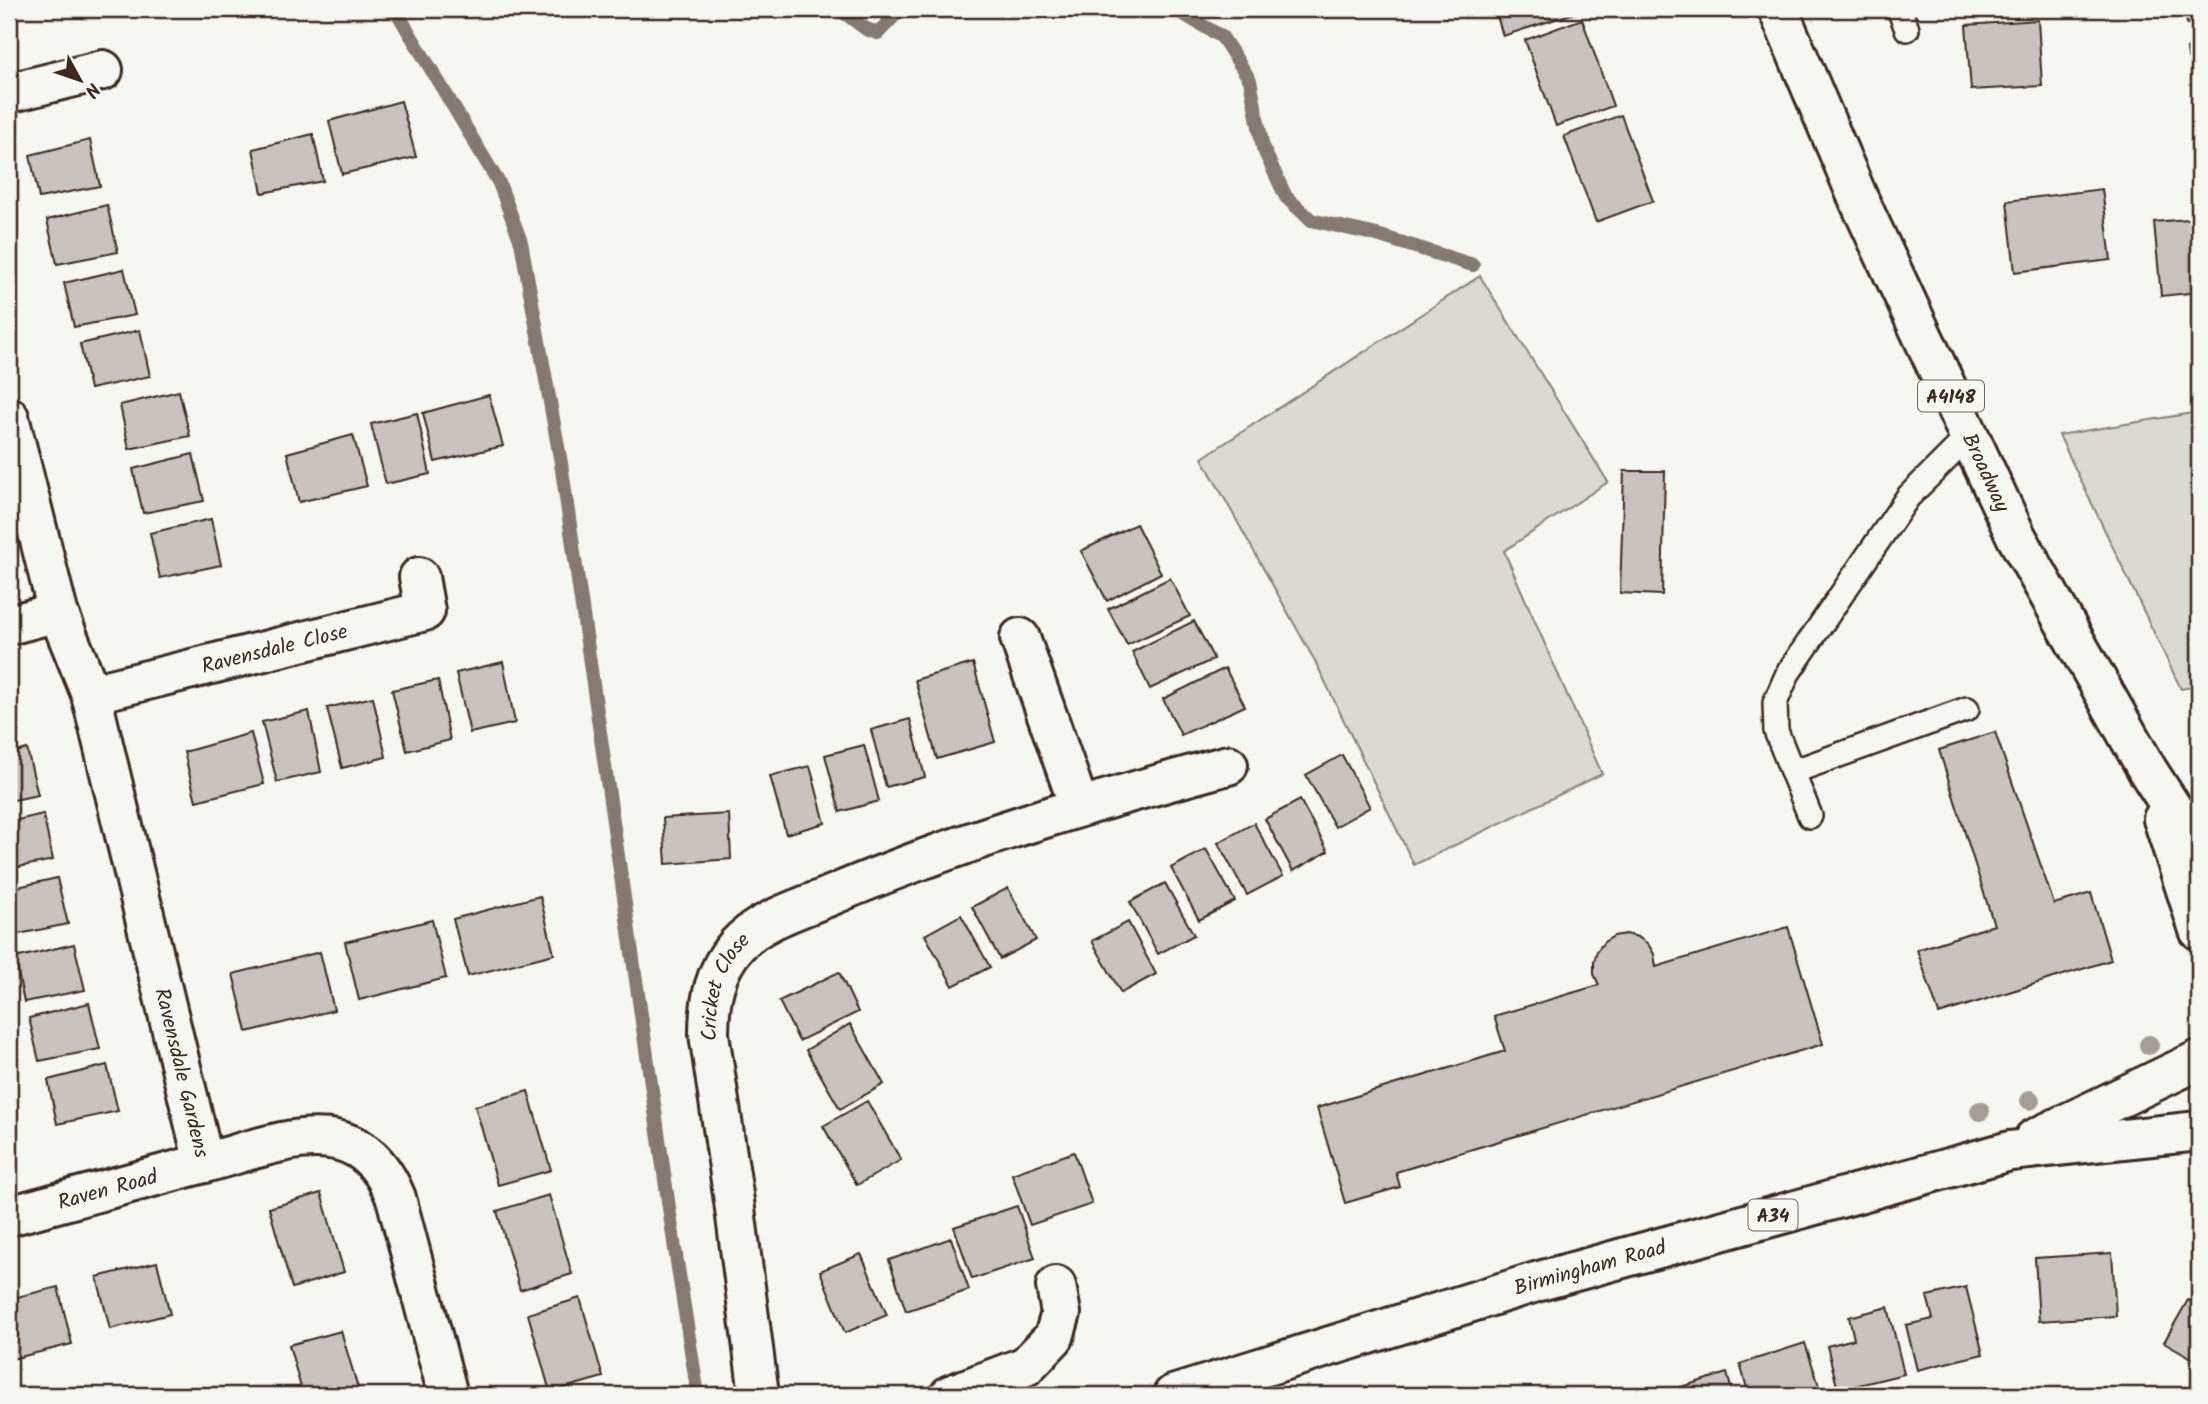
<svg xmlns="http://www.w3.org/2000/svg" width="2208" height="1404" viewBox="0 0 2208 1404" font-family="Kalam,sans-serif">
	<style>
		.green { fill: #dad9d3; stroke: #8a8278; stroke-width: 2 }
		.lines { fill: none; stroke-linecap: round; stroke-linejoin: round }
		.stream { stroke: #857a71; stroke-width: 14 }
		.building { fill: #c8c3be; stroke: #3b2a1e; stroke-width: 2 }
		.lane-casing { stroke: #3b2a1e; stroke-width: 28 }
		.street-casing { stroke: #3b2a1e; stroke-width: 44 }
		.highway-casing { stroke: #3b2a1e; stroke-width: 44 }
		.lane { stroke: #f6f6f2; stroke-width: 23 }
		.street { stroke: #f6f6f2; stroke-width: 38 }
		.highway { stroke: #f6f6f2; stroke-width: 38 }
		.tree { fill: #a59e96 }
		.labels { text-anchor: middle; stroke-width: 6; stroke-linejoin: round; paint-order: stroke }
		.shield { fill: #f6f6f2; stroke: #73675e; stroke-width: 2 }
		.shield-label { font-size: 19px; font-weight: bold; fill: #3b2a1e }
		.street-label { font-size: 21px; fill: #3b2a1e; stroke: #f6f6f2 }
	</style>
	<rect width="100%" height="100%" fill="#f6f6f2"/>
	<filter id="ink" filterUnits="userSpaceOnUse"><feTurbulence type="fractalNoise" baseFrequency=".0143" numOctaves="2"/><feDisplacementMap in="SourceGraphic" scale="14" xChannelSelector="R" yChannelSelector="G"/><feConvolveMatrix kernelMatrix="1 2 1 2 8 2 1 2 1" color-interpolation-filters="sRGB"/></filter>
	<g filter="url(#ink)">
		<g class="green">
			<path d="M 1480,276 L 1608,482 L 1504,551 L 1602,774 L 1414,865 L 1316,663 L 1202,458 Z"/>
			<path d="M 2199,412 L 2199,686 L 2181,689 L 2059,435 Z"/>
		</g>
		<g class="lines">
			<g class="stream">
				<path d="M 395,9 L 499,183 L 521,242 L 561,463 L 675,1249 L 698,1395"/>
				<path d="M 839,9 L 866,29 L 878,33 L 901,9"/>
				<path d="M 1175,9 L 1222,37 L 1250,80 L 1263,148 L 1286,197 L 1311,220 L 1377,235 L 1473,265"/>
			</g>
		</g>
		<g class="building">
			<path d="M 1495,9 L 1580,9 L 1581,11 L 1503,36 Z"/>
			<path d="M 2185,9 L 2199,9 L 2199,23 L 2187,24 Z"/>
			<path d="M 1582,19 L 1613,106 L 1556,126 L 1525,40 Z"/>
			<path d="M 2038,20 L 2042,86 L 1971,90 L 1966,25 Z"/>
			<path d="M 2195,41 L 2199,41 L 2199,65 L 2188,58 L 2187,49 Z"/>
			<path d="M 401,101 L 416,157 L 342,174 L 329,121 Z"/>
			<path d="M 1621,115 L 1653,201 L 1596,222 L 1564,136 Z"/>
			<path d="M 313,134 L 323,181 L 262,193 L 253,149 Z"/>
			<path d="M 90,140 L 100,186 L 39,198 L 30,155 Z"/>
			<path d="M 2102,189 L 2111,260 L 2015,272 L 2007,201 Z"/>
			<path d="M 107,205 L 118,252 L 57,264 L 47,220 Z"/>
			<path d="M 2199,218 L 2199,292 L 2161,296 L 2154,222 Z"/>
			<path d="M 124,269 L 135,315 L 74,327 L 64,283 Z"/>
			<path d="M 140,330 L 150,376 L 90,389 L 80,344 Z"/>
			<path d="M 179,391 L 190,436 L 129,449 L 120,405 Z"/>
			<path d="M 489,395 L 503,446 L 435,462 L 423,413 Z"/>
			<path d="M 417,413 L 430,474 L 386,484 L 371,424 Z"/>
			<path d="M 353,435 L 367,486 L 299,502 L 287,453 Z"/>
			<path d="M 193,454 L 204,501 L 143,513 L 133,469 Z"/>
			<path d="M 1624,471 L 1665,471 L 1662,595 L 1620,593 Z"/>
			<path d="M 211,519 L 221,565 L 160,578 L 150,533 Z"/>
			<path d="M 1136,524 L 1161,573 L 1107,601 L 1081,551 Z"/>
			<path d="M 1170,578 L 1190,616 L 1127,645 L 1108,609 Z"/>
			<path d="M 1194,621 L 1214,659 L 1150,689 L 1132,652 Z"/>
			<path d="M 503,662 L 515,723 L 470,733 L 456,673 Z"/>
			<path d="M 973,663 L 995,742 L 937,759 L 915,680 Z"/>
			<path d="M 1225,668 L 1245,706 L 1181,735 L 1163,699 Z"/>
			<path d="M 438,680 L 450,740 L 407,751 L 392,690 Z"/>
			<path d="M 9,695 L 17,731 L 9,733 Z"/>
			<path d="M 373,697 L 386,757 L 342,768 L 327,708 Z"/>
			<path d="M 309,711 L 321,772 L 277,782 L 262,722 Z"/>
			<path d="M 910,719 L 925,777 L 886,787 L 871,730 Z"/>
			<path d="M 1995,732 L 2054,904 L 2091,893 L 2111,960 L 1939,1014 L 1917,950 L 1994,925 L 1939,750 Z"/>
			<path d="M 251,733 L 264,784 L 196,801 L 184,752 Z"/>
			<path d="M 864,745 L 879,801 L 840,812 L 825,755 Z"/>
			<path d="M 27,749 L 38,795 L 9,801 L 9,754 Z"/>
			<path d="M 1342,755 L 1370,807 L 1335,827 L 1306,775 Z"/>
			<path d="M 810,766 L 825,823 L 786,834 L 770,776 Z"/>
			<path d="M 1300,800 L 1328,851 L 1293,871 L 1265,819 Z"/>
			<path d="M 43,814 L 53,860 L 9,869 L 9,822 Z"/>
			<path d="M 729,814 L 731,859 L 666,864 L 663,818 Z"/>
			<path d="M 1254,823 L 1283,876 L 1247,895 L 1218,843 Z"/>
			<path d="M 1206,849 L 1235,901 L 1199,920 L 1171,868 Z"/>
			<path d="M 57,878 L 68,924 L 9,936 L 9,889 Z"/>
			<path d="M 1165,883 L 1194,935 L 1158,954 L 1130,902 Z"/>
			<path d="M 1008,888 L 1036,940 L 1000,959 L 972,907 Z"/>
			<path d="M 540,896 L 554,954 L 468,976 L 453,919 Z"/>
			<path d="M 961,915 L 990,967 L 953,986 L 925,935 Z"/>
			<path d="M 432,920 L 446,978 L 359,1000 L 345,942 Z"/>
			<path d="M 1128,922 L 1156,974 L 1121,993 L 1092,941 Z"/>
			<path d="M 1788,927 L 1823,1044 L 1396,1172 L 1400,1187 L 1345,1203 L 1317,1108 L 1505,1051 L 1494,1016 L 1599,985 L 1594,974 L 1594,962 L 1597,951 L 1604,942 L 1614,936 L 1626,934 L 1638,937 L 1648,944 L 1654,954 L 1656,967 Z"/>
			<path d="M 74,944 L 85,990 L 24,1002 L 15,958 Z"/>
			<path d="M 320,952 L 334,1010 L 247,1032 L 233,974 Z"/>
			<path d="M 839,972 L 858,1012 L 799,1041 L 779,1001 Z"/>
			<path d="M 89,1003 L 100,1049 L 39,1061 L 29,1018 Z"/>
			<path d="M 850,1024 L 884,1084 L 840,1109 L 806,1050 Z"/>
			<path d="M 107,1065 L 118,1111 L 57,1124 L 48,1080 Z"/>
			<path d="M 528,1091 L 551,1170 L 498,1185 L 475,1106 Z"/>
			<path d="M 867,1101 L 901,1160 L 857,1185 L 823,1126 Z"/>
			<path d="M 1074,1152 L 1092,1204 L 1030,1225 L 1012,1174 Z"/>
			<path d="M 321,1193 L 344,1272 L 292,1288 L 269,1208 Z"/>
			<path d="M 549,1195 L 572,1274 L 520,1290 L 497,1211 Z"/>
			<path d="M 1017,1206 L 1035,1258 L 972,1279 L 954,1227 Z"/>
			<path d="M 951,1238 L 969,1290 L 906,1311 L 889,1260 Z"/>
			<path d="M 2112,1253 L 2116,1316 L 2039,1321 L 2035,1258 Z"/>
			<path d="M 861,1254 L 887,1315 L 845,1333 L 820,1271 Z"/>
			<path d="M 157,1262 L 170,1314 L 110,1329 L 97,1277 Z"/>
			<path d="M 58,1287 L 72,1344 L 12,1359 L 9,1344 L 9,1299 Z"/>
			<path d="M 1966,1287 L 1983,1354 L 1917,1370 L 1906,1325 L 1933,1319 L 1927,1296 Z"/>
			<path d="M 580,1298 L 603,1377 L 550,1392 L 528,1314 Z"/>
			<path d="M 2188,1300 L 2199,1306 L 2199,1362 L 2164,1342 Z"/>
			<path d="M 1888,1307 L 1904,1374 L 1838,1390 L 1827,1346 L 1854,1339 L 1849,1317 Z"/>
			<path d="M 341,1331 L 360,1395 L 303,1395 L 289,1345 Z"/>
			<path d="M 1805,1343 L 1822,1395 L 1749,1395 L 1740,1364 Z"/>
			<path d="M 1727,1373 L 1733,1395 L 1661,1395 L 1661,1393 Z"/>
		</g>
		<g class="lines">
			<g class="lane-casing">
				<g id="lane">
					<path d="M 1899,9 L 1907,29"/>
					<path d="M 1792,772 L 1967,709"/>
					<path d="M 1810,816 L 1776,731 L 1775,703 L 1788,673 L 1908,497 L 1969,436"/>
				</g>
			</g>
			<g class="street-casing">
				<g id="street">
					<path d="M 9,93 L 103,70"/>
					<path id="s1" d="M 9,417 L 58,612 L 91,694 L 204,1163 C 278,1144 358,1104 396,1198 L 448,1395"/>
					<path d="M 9,625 L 58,612"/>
					<path d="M 1020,638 L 1079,806"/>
					<path id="s2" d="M 91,694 L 425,611 L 419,577"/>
					<path id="s3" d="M 9,1216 L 204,1163"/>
					<path id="s4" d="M 759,1395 L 734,1201 L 709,1034 C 709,1001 714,971 737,945 C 760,920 799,909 830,896 C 959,841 1093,802 1228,765"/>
					<path d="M 950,1395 L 1026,1366 L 1054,1337 L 1061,1313 L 1056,1286"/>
				</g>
			</g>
			<g class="highway-casing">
				<g id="highway">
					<path id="s5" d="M 1778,9 L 1858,198 L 2016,536 L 2148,771 L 2199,850"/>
					<path d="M 2163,819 L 2199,930"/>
					<path d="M 2034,1139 L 2199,1060"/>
					<path id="s6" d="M 1173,1395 L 1536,1282 L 2010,1151 L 2199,1131"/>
				</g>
			</g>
			<use href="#lane" class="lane"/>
			<use href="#street" class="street"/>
			<use href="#highway" class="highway"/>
		</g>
		<g class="tree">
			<circle cx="2149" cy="1045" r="10"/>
			<circle cx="2030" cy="1100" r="10"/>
			<circle cx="1980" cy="1111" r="10"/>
		</g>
	</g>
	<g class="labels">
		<g class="shield">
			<rect x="1918" y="380.5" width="66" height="31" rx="5"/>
			<rect x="1748.5" y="1199.5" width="49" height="31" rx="5"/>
		</g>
		<g class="shield-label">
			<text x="1951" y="403">A4148</text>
			<text x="1773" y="1222">A34</text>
		</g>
		<g class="street-label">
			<text dy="7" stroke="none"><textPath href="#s5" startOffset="508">Broadway</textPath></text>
			<text dy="7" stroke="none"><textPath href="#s2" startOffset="189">Ravensdale Close</textPath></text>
			<text dy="7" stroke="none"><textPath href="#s4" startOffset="415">Cricket Close</textPath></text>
			<text dy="7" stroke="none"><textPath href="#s1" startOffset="679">Ravensdale Gardens</textPath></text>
			<text dy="7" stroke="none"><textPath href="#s3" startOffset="102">Raven Road</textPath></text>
			<text dy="7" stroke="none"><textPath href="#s6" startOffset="436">Birmingham Road</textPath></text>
		</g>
	</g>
	<rect width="2208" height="1404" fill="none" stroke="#f6f6f2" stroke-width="35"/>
	<rect x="18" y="18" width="2173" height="1369" fill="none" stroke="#3b2a1e" stroke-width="2.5" filter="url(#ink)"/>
	<g transform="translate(80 80) rotate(130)" stroke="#f6f6f2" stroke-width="5" paint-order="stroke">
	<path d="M0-5L12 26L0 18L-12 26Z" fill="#3b2a1e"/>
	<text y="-10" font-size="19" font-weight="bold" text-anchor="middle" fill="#3b2a1e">N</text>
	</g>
</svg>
